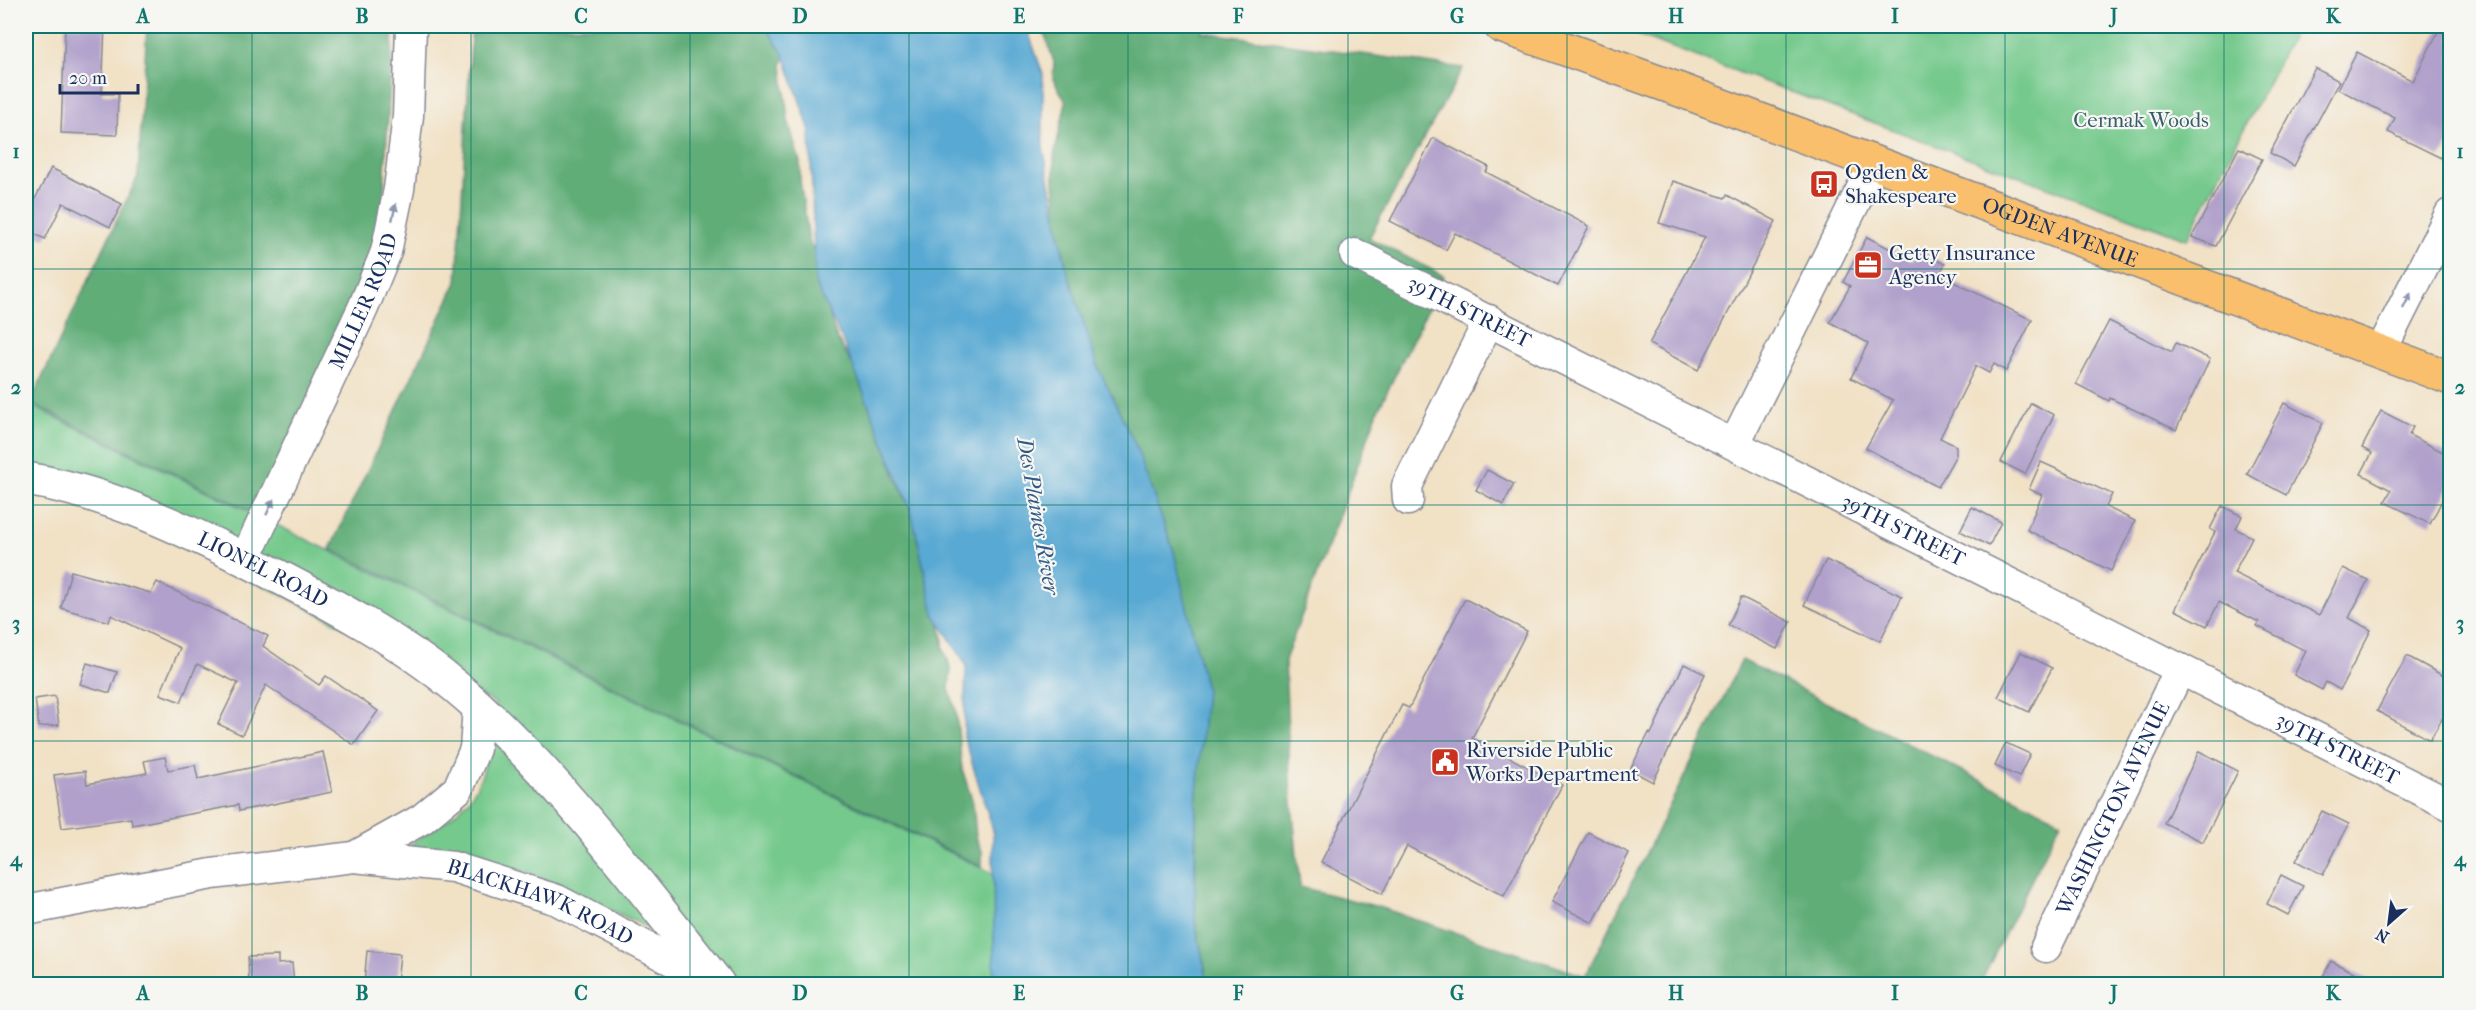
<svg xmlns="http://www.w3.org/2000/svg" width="2476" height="1010" viewBox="0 0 2476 1010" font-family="'IM FELL French Canon',serif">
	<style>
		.green { fill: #75c98c; stroke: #487c75; stroke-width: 1.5 }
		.forest { fill: #60ad78; stroke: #3e6e6b; stroke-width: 1.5 }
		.water { fill: #59a9d3; stroke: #3a6c98; stroke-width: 1.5 }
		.building { fill: #b1a0cb }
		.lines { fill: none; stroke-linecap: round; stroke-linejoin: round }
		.minor-casing { stroke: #868892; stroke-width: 33 }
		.tertiary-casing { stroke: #868892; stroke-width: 36 }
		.primary-casing { stroke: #868892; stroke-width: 36 }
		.minor { stroke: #fff; stroke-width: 30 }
		.tertiary { stroke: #fff; stroke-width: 33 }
		.primary { stroke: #f9bf6c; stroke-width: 33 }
		.oneway { fill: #8d97ae }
		.grid { fill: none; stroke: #0f766e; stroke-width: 1.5; stroke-opacity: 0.55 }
		.labels { text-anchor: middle; stroke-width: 4.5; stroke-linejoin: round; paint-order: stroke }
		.park-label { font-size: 21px; fill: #365d6c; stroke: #f6f6f2 }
		.poi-label { font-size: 21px; fill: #1b2f5e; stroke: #f6f6f2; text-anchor: start }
		.street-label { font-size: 21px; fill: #1b2f5e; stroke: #f6f6f2 }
		.water-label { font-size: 22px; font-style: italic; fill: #315a87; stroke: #f6f6f2 }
		.neatline { fill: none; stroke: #0f766e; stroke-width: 2 }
		.grid-label { font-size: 20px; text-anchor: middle; font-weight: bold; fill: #0f766e }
	</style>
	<rect width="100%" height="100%" fill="#f6f6f2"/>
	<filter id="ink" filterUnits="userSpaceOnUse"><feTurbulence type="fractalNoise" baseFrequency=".0167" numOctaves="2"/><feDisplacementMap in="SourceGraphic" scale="12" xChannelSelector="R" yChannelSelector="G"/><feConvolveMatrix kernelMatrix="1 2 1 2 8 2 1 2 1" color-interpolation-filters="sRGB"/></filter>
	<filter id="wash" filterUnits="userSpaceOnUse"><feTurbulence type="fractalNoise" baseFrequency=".008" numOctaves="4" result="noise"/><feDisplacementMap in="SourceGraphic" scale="24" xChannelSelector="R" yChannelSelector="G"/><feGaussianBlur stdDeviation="1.35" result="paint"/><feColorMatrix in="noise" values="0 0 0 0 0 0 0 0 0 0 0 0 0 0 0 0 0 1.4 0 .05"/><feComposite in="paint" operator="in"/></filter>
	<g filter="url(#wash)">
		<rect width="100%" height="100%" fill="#f1e1c5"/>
		<g class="green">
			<path d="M 1614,26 L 2297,26 L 2187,239 Z"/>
			<path d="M 28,404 L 994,874 L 994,984 L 736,984 L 724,968 L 636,922 L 532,874 L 482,861 L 404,849 C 422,835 445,824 461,808 C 489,780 491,740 495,703 L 26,465 L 26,407 Z"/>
		</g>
		<g class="forest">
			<path d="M 147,26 L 393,26 L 380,262 L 259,515 L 30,403 L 138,176 Z"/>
			<path d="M 472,26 L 774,26 L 785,55 L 782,64 L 788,120 L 800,162 L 800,180 L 809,241 L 820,264 L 832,324 L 837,339 L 854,367 L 883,434 L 895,476 L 915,520 L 943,638 L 943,647 L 951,669 L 949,689 L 956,711 L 962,769 L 973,803 L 976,837 L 982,851 L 982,867 L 330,549 L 457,282 Z"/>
			<path d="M 1047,26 L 1205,26 L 1202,32 L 1463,68 L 1369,238 L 1444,276 L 1379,408 L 1285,660 L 1290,782 L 1300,887 L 1379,907 L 1585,976 L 1742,660 L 2061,821 L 1980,984 L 1208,984 L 1195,922 L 1196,805 L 1097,415 L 1058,227 L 1054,182 L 1054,156 L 1066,102 L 1053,79 L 1054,62 L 1045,35 Z"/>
		</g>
		<path class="water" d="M 765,26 L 1026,26 L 1043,74 L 1043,147 L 1066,267 L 1098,367 L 1135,444 L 1174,552 L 1206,689 L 1196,805 L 1195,862 L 1195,922 L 1208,984 L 994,984 L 993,830 L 964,737 L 966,664 L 934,614 L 911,511 L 844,344 L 815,283 L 810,131 L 784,55 Z"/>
		<g id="blocks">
			<g class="building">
				<path d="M 65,26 L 105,26 L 102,94 L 118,94 L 117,135 L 61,133 Z"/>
				<path d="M 2441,26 L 2451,26 L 2451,139 L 2441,158 L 2388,132 L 2395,118 L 2338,89 L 2357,52 L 2413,81 Z"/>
				<path d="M 2315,68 L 2339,81 L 2294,166 L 2270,153 Z"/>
				<path d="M 1433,138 L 1489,167 L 1486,172 L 1589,226 L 1558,286 L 1455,233 L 1446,250 L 1390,221 Z"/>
				<path d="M 2239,148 L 2262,159 L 2216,246 L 2192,237 Z"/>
				<path d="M 51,168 L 122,204 L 110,227 L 63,203 L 45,239 L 26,230 L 26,194 L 35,199 Z"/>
				<path d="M 1673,181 L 1725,198 L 1727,195 L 1776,221 L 1698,370 L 1649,344 L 1705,237 L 1659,223 Z"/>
				<path d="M 1867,237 L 1912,260 L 1917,249 L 1945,264 L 1939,275 L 2032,320 L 2006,371 L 1994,364 L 1989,373 L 1976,366 L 1940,438 L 1956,446 L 1956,455 L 1938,487 L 1866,448 L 1893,400 L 1851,378 L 1868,343 L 1830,322 L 1850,286 L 1843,282 Z"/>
				<path d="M 2109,321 L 2172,352 L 2176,343 L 2210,359 L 2176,430 L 2110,398 L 2109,401 L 2076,384 Z"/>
				<path d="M 2031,403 L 2054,415 L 2025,474 L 2001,462 Z"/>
				<path d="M 2284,403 L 2323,423 L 2286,495 L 2247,474 Z"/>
				<path d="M 2381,411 L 2413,427 L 2409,435 L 2451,456 L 2451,483 L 2430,524 L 2385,502 L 2391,490 L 2361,474 L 2372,453 L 2362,448 Z"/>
				<path d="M 2041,462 L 2112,494 L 2106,507 L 2135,521 L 2111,571 L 2027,530 L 2042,495 L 2029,489 Z"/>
				<path d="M 1487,470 L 1514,484 L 1503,505 L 1476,490 Z"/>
				<path d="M 2222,506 L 2242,516 L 2236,529 L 2252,537 L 2234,573 L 2319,615 L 2343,568 L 2368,580 L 2349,618 L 2371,630 L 2340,690 L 2326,682 L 2322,690 L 2294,675 L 2306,651 L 2257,626 L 2259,622 L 2219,602 L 2207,626 L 2175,610 L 2215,532 L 2210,529 Z"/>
				<path d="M 1972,507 L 2001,522 L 1989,546 L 1960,531 Z"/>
				<path d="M 1826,560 L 1902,596 L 1880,641 L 1804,605 Z"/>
				<path d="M 71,571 L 151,593 L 157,582 L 268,636 L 263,646 L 319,685 L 326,676 L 378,711 L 354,745 L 266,685 L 242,735 L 218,724 L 238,683 L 197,664 L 181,702 L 160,694 L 180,648 L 111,615 L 109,622 L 61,608 Z"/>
				<path d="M 1741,597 L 1791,622 L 1777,649 L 1728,625 Z"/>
				<path d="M 1465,599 L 1527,631 L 1472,738 L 1562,785 L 1504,896 L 1407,846 L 1382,894 L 1321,862 L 1402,705 L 1409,708 Z"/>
				<path d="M 2021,652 L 2052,668 L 2029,712 L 1998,697 Z"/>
				<path d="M 2407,656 L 2451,680 L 2451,703 L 2430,740 L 2377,711 Z"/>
				<path d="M 87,663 L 117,672 L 110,693 L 80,684 Z"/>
				<path d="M 1684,664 L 1705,674 L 1653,782 L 1630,770 L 1649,733 L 1651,734 Z"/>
				<path d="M 55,696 L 59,725 L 39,727 L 35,699 Z"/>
				<path d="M 2006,743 L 2030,754 L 2019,777 L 1995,766 Z"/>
				<path d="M 2199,751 L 2238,771 L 2203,842 L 2164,823 Z"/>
				<path d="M 323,752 L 332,792 L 239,811 L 238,805 L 132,825 L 131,818 L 62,828 L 54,775 L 85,771 L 87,784 L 147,773 L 144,761 L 165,757 L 168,770 L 195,765 L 198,779 Z"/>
				<path d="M 2322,811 L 2349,824 L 2323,875 L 2296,861 Z"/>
				<path d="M 1588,832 L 1629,853 L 1593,923 L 1552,902 Z"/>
				<path d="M 2281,875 L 2303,886 L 2288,915 L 2267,904 Z"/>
				<path d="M 367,951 L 400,954 L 397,984 L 364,984 Z"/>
				<path d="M 278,956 L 278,964 L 292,963 L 294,984 L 249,984 L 248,957 Z"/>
				<path d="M 2331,961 L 2378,984 L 2319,984 Z"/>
			</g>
		</g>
	</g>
	<g filter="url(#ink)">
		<use href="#blocks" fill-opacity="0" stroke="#868892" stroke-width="1.5"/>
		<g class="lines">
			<g class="minor-casing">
				<g id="minor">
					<path id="s1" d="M 1355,254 L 2450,805"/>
					<path d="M 2380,353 L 2450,214"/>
					<path d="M 1735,443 L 1875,162"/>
					<path d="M 1408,500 L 1407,486 L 1489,320"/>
					<path id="s2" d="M 245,559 L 363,308 L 386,252 L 399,189 L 408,116 L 411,26"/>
					<path d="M 354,857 L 422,819 L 458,789 L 475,749 L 478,706"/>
					<path id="s3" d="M 26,910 L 212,874 L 354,857 L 453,867 L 557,900 L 717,984"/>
					<path id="s4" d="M 2046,947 L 2180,669"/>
				</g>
			</g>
			<g class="tertiary-casing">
				<g id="tertiary">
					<path id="s5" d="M 26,479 C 102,491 173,524 242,558 C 324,599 411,644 479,707 C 569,790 642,889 718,984"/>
				</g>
			</g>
			<g class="primary-casing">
				<g id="primary">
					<path id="s6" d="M 1501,26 L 1680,90 L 2450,378"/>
				</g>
			</g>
			<use href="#minor" class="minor"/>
			<use href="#tertiary" class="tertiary"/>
			<use href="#primary" class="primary"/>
		</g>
		<defs><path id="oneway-solid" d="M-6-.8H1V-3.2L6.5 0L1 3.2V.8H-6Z" transform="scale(1.5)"/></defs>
		<g class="oneway">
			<use href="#oneway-solid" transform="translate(394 212) rotate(-78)"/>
			<use href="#oneway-solid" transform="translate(2407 301) rotate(-63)"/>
			<use href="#oneway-solid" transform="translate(270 507) rotate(-65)"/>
		</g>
	</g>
	<path class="grid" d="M 252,26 L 252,984M 471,26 L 471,984M 690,26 L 690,984M 909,26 L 909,984M 1128,26 L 1128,984M 1348,26 L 1348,984M 1567,26 L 1567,984M 1786,26 L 1786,984M 2005,26 L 2005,984M 2224,26 L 2224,984M 26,269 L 2450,269M 26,505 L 2450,505M 26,741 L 2450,741"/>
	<defs>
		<g id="bus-square" transform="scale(1.5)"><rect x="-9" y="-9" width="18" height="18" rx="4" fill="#c8321e" stroke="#f6f6f2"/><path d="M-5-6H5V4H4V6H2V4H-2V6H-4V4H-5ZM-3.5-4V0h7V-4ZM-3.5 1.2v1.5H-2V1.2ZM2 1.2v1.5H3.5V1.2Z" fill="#fff"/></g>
		<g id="office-square" transform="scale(1.5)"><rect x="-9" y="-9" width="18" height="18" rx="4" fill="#c8321e" stroke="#f6f6f2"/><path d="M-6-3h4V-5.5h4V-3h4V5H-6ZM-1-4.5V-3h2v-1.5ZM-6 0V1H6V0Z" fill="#fff"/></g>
		<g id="civic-square" transform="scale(1.5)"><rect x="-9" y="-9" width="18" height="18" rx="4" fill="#c8321e" stroke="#f6f6f2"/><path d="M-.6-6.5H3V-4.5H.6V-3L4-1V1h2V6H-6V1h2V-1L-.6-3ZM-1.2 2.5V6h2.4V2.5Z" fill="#fff"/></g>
	</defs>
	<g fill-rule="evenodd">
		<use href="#bus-square" x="1824" y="184"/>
		<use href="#office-square" x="1868" y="265"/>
		<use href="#civic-square" x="1445" y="762"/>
	</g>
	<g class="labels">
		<g class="park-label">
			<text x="2141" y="127">Cermak Woods</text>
		</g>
		<g class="poi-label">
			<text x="1845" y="179">Ogden &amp;<tspan x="1845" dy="24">Shakespeare</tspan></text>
			<text x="1889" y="260">Getty Insurance<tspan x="1889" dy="24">Agency</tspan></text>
			<text x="1466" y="757">Riverside Public<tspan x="1466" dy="24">Works Department</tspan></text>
		</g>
		<g class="street-label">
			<text dy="7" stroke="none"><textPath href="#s6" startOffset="596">OGDEN AVENUE</textPath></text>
			<text dy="7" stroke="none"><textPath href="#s2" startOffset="284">MILLER ROAD</textPath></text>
			<text dy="7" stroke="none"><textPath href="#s1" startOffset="128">39TH STREET</textPath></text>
			<text dy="7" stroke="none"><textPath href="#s1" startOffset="614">39TH STREET</textPath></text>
			<text dy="7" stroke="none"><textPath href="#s5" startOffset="255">LIONEL ROAD</textPath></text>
			<text dy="7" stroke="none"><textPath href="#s1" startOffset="1100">39TH STREET</textPath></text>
			<text dy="7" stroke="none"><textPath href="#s4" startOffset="154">WASHINGTON AVENUE</textPath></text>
			<text dy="7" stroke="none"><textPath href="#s3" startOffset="526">BLACKHAWK ROAD</textPath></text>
		</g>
		<g class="water-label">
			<text transform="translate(1039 516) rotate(80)" y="8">Des Plaines River</text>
		</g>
	</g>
	<rect width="2476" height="1010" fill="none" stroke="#f6f6f2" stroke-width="66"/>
	<g transform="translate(2389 923) rotate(208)" stroke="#f6f6f2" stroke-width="4.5" paint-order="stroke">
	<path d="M0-4.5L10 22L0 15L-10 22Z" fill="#1b2f5e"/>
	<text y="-9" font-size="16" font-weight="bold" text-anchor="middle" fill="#1b2f5e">N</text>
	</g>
	<path d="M60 84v9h78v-9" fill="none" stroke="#1b2f5e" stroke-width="3"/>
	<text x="69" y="84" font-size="18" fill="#1b2f5e" stroke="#f6f6f2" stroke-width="4.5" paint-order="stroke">20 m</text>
	<rect x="33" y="33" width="2410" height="944" class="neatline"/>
	<g class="grid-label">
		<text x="143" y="23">A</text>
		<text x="362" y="23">B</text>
		<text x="581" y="23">C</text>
		<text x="800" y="23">D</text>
		<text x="1019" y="23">E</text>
		<text x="1238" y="23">F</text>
		<text x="1457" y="23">G</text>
		<text x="1676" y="23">H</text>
		<text x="1895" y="23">I</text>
		<text x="2114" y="23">J</text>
		<text x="2333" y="23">K</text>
		<text x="16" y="158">1</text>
		<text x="2460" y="158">1</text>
		<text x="16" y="394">2</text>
		<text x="2460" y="394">2</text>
		<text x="16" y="630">3</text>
		<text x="2460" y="630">3</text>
		<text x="16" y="866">4</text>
		<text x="2460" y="866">4</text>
		<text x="143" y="1000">A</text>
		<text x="362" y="1000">B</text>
		<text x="581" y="1000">C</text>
		<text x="800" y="1000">D</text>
		<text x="1019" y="1000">E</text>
		<text x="1238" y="1000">F</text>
		<text x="1457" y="1000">G</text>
		<text x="1676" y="1000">H</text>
		<text x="1895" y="1000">I</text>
		<text x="2114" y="1000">J</text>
		<text x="2333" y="1000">K</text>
	</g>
</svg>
